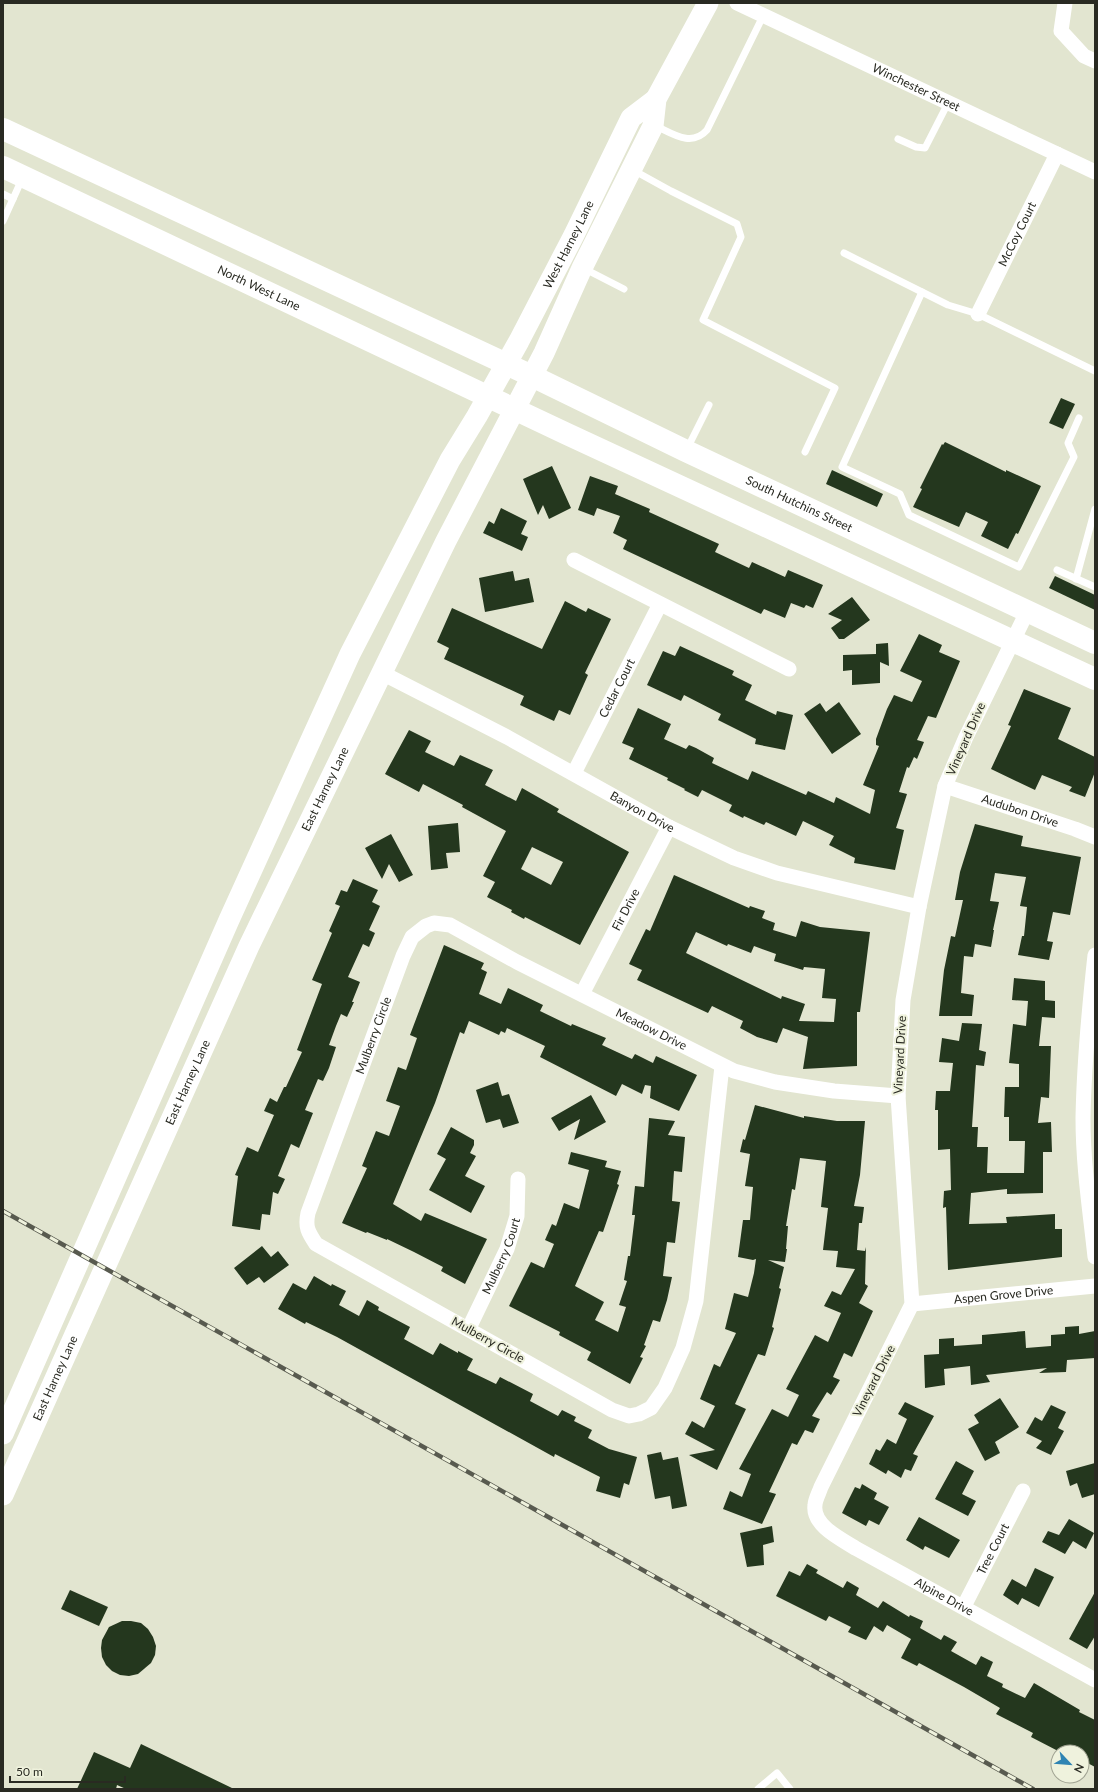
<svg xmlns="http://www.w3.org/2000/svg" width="1098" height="1792" viewBox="0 0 1098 1792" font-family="Lato,sans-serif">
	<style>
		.building { fill: #24371e; fill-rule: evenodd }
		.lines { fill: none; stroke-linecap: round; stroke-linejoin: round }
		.service { stroke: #fff; stroke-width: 7 }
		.minor { stroke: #fff; stroke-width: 15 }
		.secondary { stroke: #fff; stroke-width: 21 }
		.primary { stroke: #fff; stroke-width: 22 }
		.rail-casing { stroke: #585a4f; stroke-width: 4.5 }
		.rail { stroke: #eff2dd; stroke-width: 3; stroke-dasharray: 9; stroke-linecap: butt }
		.labels { text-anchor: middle; stroke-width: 4; stroke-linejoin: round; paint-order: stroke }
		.street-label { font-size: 12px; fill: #292a22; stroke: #eff2dd }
	</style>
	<rect width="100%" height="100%" fill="#e2e5d0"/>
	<g class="building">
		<path d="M 1061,398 L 1075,404 L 1063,429 L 1049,423 Z"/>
		<path d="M 945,442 L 1006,472 L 1006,470 L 1041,486 L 1018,534 L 1016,533 L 1008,549 L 981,536 L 988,522 L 966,512 L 959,527 L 913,507 L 922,489 L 920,488 L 942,444 L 943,445 Z"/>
		<path d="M 552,466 L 571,508 L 549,519 L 543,505 L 538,515 L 523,479 Z"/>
		<path d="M 832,470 L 883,494 L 877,507 L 826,484 Z"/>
		<path d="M 590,476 L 618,486 L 615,494 L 650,509 L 649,512 L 719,544 L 715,552 L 749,568 L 752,562 L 785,577 L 788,570 L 823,585 L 813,608 L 806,605 L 804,608 L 791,603 L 785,618 L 764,609 L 761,614 L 623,549 L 627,540 L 613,533 L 620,516 L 597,508 L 594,516 L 578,510 Z"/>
		<path d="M 501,508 L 527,521 L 521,534 L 528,537 L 522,551 L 483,533 L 489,521 L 494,524 Z"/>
		<path d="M 513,571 L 515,581 L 529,578 L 534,602 L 485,612 L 479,578 Z"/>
		<path d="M 1055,576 L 1095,595 L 1095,610 L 1049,588 Z"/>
		<path d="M 852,597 L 870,620 L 844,639 L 839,639 L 831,628 L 842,620 L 828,614 Z"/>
		<path d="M 565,601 L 586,612 L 588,608 L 611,619 L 585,673 L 588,675 L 570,715 L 559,710 L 554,721 L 520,705 L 524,696 L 444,659 L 449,648 L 437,642 L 452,608 L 542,649 Z"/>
		<path d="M 919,634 L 942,645 L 939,652 L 960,661 L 936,718 L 928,716 L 917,740 L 924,742 L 917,759 L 914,757 L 909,768 L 907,767 L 899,792 L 907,794 L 896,828 L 904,830 L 895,870 L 854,863 L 855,858 L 829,845 L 834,836 L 803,821 L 796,836 L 766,822 L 764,825 L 744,816 L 743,818 L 729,811 L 732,805 L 702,790 L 698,797 L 684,790 L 685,789 L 667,780 L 668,778 L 629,759 L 634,748 L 622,743 L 638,708 L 671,724 L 664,739 L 686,749 L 689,745 L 696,748 L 714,758 L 712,763 L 748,780 L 752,771 L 806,795 L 808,791 L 834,803 L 836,797 L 870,814 L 875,790 L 863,785 L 879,746 L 876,745 L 876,739 L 887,709 L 894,695 L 912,702 L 922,681 L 900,671 Z"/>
		<path d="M 888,643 L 889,666 L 880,662 L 880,683 L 852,685 L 852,670 L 843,671 L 843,655 L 876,654 L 876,644 Z"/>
		<path d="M 680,646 L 734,671 L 732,675 L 752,685 L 745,700 L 776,715 L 777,711 L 793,715 L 785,750 L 755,744 L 756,739 L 718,720 L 721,714 L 684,695 L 681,701 L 647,685 L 663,651 L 675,656 Z"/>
		<path d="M 1024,689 L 1071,708 L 1058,739 L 1095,757 L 1095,772 L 1085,797 L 1069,791 L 1072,787 L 1042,775 L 1035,790 L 991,769 L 1011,726 L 1008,725 Z"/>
		<path d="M 839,702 L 861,734 L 832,754 L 804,714 L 820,703 L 826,712 Z"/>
		<path d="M 409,730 L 431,741 L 425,752 L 454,766 L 460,755 L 493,770 L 485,785 L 516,801 L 522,788 L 559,809 L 557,812 L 629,852 L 580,945 L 525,917 L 524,919 L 511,912 L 512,910 L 487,897 L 495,882 L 483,876 L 506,831 L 462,807 L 463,805 L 423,784 L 419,792 L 385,774 ZM 532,847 L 563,862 L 551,885 L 521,869 Z"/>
		<path d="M 458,823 L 460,852 L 446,853 L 448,868 L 431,870 L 428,826 Z"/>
		<path d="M 975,824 L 1023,836 L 1021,846 L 1081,857 L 1070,915 L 1053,912 L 1047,941 L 1053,942 L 1049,960 L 1018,955 L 1022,936 L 1024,936 L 1027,907 L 1020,906 L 1026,877 L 995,873 L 990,901 L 999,902 L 993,930 L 994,930 L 991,947 L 975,944 L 973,957 L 964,956 L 961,993 L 974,995 L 972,1016 L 939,1016 L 944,970 L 951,936 L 955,937 L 963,900 L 955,900 L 960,872 Z"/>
		<path d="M 391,834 L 413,875 L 399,882 L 389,864 L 382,879 L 365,848 Z"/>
		<path d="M 674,875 L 749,908 L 750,906 L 765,911 L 762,918 L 775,923 L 773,930 L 796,937 L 801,921 L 820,927 L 870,932 L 860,1012 L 857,1012 L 857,1066 L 803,1069 L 808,1037 L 783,1028 L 777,1043 L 757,1037 L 740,1028 L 743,1021 L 712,1006 L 708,1013 L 637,980 L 642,970 L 629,964 L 646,929 L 650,931 ZM 696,932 L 727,946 L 728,944 L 751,953 L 754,946 L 776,954 L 774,961 L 803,970 L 804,967 L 825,969 L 822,998 L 836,999 L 834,1022 L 799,1021 L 805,1004 L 782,996 L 781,999 L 686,953 Z"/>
		<path d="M 353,879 L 378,890 L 372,902 L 380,906 L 369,930 L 375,933 L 369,947 L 363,944 L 348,977 L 360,982 L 352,1002 L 354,1002 L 347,1017 L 341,1014 L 336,1026 L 329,1045 L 336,1047 L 329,1068 L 323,1081 L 318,1079 L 305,1110 L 313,1113 L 299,1148 L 291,1144 L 278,1176 L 285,1179 L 278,1194 L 273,1192 L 270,1215 L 262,1214 L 260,1230 L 232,1226 L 238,1176 L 235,1175 L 247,1147 L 258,1152 L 274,1115 L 264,1111 L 270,1098 L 277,1102 L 284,1087 L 286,1087 L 302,1052 L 297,1050 L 322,984 L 312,980 L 332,933 L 329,931 L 340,906 L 335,904 L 341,890 L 347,892 Z"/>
		<path d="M 444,945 L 484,963 L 481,969 L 487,972 L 479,994 L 501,1004 L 508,988 L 543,1005 L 540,1011 L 571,1026 L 572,1024 L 606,1038 L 602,1045 L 632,1059 L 635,1054 L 653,1063 L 656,1056 L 697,1075 L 679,1111 L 650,1098 L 651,1086 L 645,1085 L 642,1094 L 622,1084 L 616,1096 L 540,1057 L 545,1046 L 507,1028 L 505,1033 L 501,1031 L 499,1035 L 469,1021 L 464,1034 L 460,1032 L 435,1103 L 393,1204 L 421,1221 L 425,1213 L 487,1239 L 465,1284 L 441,1271 L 443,1267 L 414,1252 L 387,1239 L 387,1240 L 367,1232 L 366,1233 L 342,1223 L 367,1168 L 362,1166 L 376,1131 L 389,1136 L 400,1106 L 386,1101 L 398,1067 L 406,1070 L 417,1038 L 410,1035 Z"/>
		<path d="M 1014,978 L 1045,981 L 1045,1000 L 1055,1001 L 1055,1018 L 1042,1017 L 1039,1046 L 1051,1046 L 1049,1098 L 1041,1097 L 1038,1123 L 1051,1122 L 1052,1152 L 1043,1152 L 1043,1193 L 1007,1194 L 1007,1189 L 971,1193 L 969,1224 L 1007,1223 L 1006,1217 L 1055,1214 L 1055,1229 L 1062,1229 L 1062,1257 L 948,1270 L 946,1207 L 943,1208 L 944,1191 L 951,1190 L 950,1149 L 938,1150 L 938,1110 L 935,1110 L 936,1091 L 950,1091 L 953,1063 L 939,1062 L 942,1038 L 959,1041 L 962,1023 L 982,1024 L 979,1050 L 986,1052 L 984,1066 L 976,1065 L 972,1127 L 978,1127 L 977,1147 L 988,1147 L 987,1173 L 1024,1173 L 1025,1141 L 1009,1141 L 1009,1117 L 1004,1117 L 1005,1087 L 1019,1087 L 1019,1064 L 1009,1063 L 1013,1024 L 1026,1026 L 1028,1001 L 1012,1000 Z"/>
		<path d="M 498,1082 L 502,1096 L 509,1094 L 519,1123 L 503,1128 L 500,1119 L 486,1123 L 476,1090 Z"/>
		<path d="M 591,1095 L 606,1122 L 574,1140 L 580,1119 L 559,1131 L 551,1118 Z"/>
		<path d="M 755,1105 L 804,1118 L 804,1116 L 837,1121 L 865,1121 L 860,1175 L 854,1206 L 864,1207 L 862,1223 L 859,1223 L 857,1250 L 865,1251 L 866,1247 L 865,1284 L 868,1286 L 859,1303 L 873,1311 L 852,1357 L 844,1353 L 833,1377 L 840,1380 L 831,1395 L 827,1392 L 812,1416 L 820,1419 L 813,1433 L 805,1430 L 797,1445 L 792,1443 L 769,1492 L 776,1494 L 762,1524 L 723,1509 L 730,1491 L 742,1497 L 751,1474 L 739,1469 L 772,1409 L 788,1417 L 799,1395 L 786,1389 L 815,1335 L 828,1342 L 841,1313 L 824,1306 L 832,1291 L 841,1295 L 855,1269 L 836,1267 L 838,1251 L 823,1250 L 828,1208 L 821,1207 L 826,1161 L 800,1158 L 795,1190 L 792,1189 L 786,1226 L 788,1226 L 786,1249 L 787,1249 L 785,1262 L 768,1260 L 784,1267 L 779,1288 L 781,1289 L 772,1327 L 774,1328 L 765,1356 L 758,1354 L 735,1404 L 746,1409 L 717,1470 L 689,1455 L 715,1450 L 685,1434 L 692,1421 L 704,1428 L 715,1406 L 700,1399 L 714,1364 L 720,1367 L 736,1333 L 725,1329 L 734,1293 L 748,1297 L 754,1273 L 756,1259 L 753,1260 L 738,1257 L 743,1220 L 750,1220 L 753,1187 L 745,1186 L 750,1154 L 740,1152 L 743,1139 L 745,1140 Z"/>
		<path d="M 649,1118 L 675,1121 L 668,1135 L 685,1137 L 682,1172 L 674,1171 L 672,1201 L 680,1202 L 675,1243 L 667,1242 L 663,1276 L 672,1277 L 667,1300 L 660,1322 L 653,1320 L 644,1345 L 646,1346 L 640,1357 L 643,1358 L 630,1384 L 587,1360 L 591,1352 L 559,1335 L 560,1332 L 509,1306 L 531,1262 L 544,1268 L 554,1244 L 545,1240 L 552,1224 L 556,1226 L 564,1203 L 579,1209 L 589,1170 L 568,1164 L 571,1152 L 607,1161 L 605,1167 L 621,1171 L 617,1184 L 619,1185 L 603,1232 L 599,1231 L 575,1286 L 604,1302 L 595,1320 L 618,1332 L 626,1307 L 619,1305 L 627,1281 L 624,1280 L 628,1256 L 630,1256 L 635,1215 L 632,1215 L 635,1186 L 644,1187 Z"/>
		<path d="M 451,1127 L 474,1140 L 474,1145 L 470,1153 L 476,1156 L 465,1176 L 485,1186 L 471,1213 L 429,1190 L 446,1159 L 437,1154 Z"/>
		<path d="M 262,1246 L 271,1257 L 278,1251 L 289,1265 L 264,1283 L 259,1277 L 247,1285 L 234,1268 Z"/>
		<path d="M 314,1276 L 331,1286 L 332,1284 L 346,1291 L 339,1305 L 359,1316 L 367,1300 L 379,1307 L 378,1310 L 410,1327 L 404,1339 L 433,1355 L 440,1343 L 458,1353 L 458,1351 L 473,1359 L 467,1370 L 496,1384 L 500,1377 L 533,1394 L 530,1401 L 558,1416 L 562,1410 L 576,1417 L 574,1421 L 592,1430 L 588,1438 L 609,1449 L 637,1457 L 629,1485 L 624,1483 L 620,1498 L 596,1491 L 600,1477 L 555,1454 L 554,1457 L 337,1337 L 306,1322 L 305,1324 L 278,1309 L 293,1283 L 306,1290 Z"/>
		<path d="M 1079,1326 L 1079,1334 L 1095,1331 L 1095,1358 L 1067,1360 L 1066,1372 L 1039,1373 L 1047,1368 L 986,1375 L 990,1382 L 971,1385 L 970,1366 L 944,1369 L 945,1385 L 925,1388 L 924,1355 L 939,1354 L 939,1339 L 954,1338 L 954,1346 L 982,1344 L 982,1335 L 1025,1331 L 1026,1348 L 1051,1346 L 1051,1335 L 1065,1334 L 1065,1327 Z"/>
		<path d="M 1000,1398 L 1019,1427 L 995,1442 L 1000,1453 L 985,1461 L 968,1429 L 979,1423 L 974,1415 Z"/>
		<path d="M 905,1402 L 934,1416 L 913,1454 L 918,1456 L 911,1471 L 905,1469 L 901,1478 L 888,1470 L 886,1474 L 869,1464 L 876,1449 L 880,1451 L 887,1439 L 896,1444 L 907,1419 L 898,1414 Z"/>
		<path d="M 1051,1405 L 1066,1412 L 1058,1428 L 1064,1431 L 1051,1455 L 1036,1448 L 1042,1441 L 1026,1433 L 1035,1417 L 1042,1421 Z"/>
		<path d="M 661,1452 L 663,1460 L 678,1457 L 687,1506 L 672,1509 L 670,1496 L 655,1499 L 647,1455 Z"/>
		<path d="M 956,1461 L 974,1471 L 962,1494 L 976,1501 L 968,1516 L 935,1499 Z"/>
		<path d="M 1095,1463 L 1095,1494 L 1082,1498 L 1077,1483 L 1070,1486 L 1066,1471 Z"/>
		<path d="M 862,1484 L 877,1493 L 874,1499 L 889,1507 L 879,1525 L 869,1520 L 866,1526 L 842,1513 L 855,1487 L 860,1489 Z"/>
		<path d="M 919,1517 L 960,1540 L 949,1558 L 925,1546 L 923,1550 L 906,1540 Z"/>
		<path d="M 1069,1519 L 1094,1533 L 1086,1549 L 1073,1541 L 1065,1554 L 1042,1542 L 1048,1531 L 1059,1535 Z"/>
		<path d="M 772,1526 L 774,1542 L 763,1545 L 764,1565 L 747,1567 L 740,1533 Z"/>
		<path d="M 807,1564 L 818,1570 L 816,1573 L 843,1588 L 847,1581 L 859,1588 L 856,1595 L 878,1608 L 883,1601 L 909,1617 L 910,1615 L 923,1621 L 920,1628 L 941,1640 L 944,1635 L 957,1642 L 951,1651 L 976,1665 L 981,1656 L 993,1662 L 987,1676 L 1003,1684 L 1002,1687 L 1025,1698 L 1034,1683 L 1080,1710 L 1079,1712 L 1095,1720 L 1095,1767 L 1082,1760 L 1082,1752 L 1060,1752 L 1031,1737 L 1033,1733 L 996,1714 L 1000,1708 L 964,1687 L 919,1663 L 917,1666 L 901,1658 L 911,1639 L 887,1625 L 883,1632 L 874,1626 L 866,1640 L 848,1632 L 851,1627 L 829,1616 L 826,1621 L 776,1596 L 789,1571 L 800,1576 Z"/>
		<path d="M 1035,1568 L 1054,1577 L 1039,1607 L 1022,1598 L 1018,1605 L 1003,1595 L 1012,1579 L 1026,1587 Z"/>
		<path d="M 70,1590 L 108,1607 L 99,1626 L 61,1609 Z"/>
		<path d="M 1095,1592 L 1095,1636 L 1087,1649 L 1069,1639 Z"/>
		<path d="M 122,1621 L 131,1621 L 141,1623 L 148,1629 L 153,1637 L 156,1646 L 155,1655 L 151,1663 L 138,1674 L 129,1676 L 120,1675 L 112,1671 L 106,1665 L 102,1657 L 101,1648 L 102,1640 L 109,1627 Z"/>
		<path d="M 141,1744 L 234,1789 L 126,1789 L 117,1785 L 116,1789 L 77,1789 L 94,1752 L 130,1768 Z"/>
	</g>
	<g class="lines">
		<g class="service">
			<path d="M 654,125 C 672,133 691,148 707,130 L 763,16"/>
			<path d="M 898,139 L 916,147 L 925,148 L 948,103"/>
			<path d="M 633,170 L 671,191 L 737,224 L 741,237 L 703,320 L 835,388 L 805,452"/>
			<path d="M 3,194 L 13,199"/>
			<path d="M 3,221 L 22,179"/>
			<path d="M 844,253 L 948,305 L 978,314 L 1095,371"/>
			<path d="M 583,268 L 624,289"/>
			<path d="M 922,292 L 842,467 L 900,494 L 909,515 L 1019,567 L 1074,457 L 1068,443 L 1079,418"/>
			<path d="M 687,449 L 709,405"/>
			<path d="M 1057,570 L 1095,587"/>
			<path d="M 1076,579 L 1095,509"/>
			<path d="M 758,1789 L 777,1773 L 790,1789"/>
		</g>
		<g class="minor">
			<path id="s1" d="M 737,3 L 1095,172"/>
			<path d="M 1065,3 L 1061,31 L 1084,56 L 1095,61"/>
			<path id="s2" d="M 978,314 L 1057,154"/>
			<path d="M 574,560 L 789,669"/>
			<path id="s3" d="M 1027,612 L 966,737 L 945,786 L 919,907 L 903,1000 L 898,1096 L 912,1304 L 821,1487 C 819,1493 815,1500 815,1505 C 812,1526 843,1540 857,1549 L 1095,1680"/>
			<path id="s4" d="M 382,673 L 507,737 L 669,827 L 734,858 L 777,873 L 919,907"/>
			<path id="s5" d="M 574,773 L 660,604"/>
			<path id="s6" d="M 945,786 L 1075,829 L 1095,837"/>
			<path d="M 1095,955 C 1089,1010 1084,1063 1083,1118 C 1083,1165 1090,1211 1095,1257"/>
			<path id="s7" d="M 582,994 L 669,827"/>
			<path id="s8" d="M 722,1066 L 696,1301 L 683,1348 L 665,1388 L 651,1408 L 639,1414 L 629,1416 L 612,1410 L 316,1244 C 308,1232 305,1227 308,1213 L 403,956 L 412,937 L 426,926 L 434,923 L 450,925 L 517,962 L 734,1071 L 775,1082 L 834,1091 L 898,1096"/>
			<path id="s9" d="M 912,1304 L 1095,1286"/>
			<path id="s10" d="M 469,1328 L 507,1249 L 517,1216 L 518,1179"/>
			<path id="s11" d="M 964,1606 L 1023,1491"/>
		</g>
		<g class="secondary">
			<path id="s12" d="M 3,1434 L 229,920 L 350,654 L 450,460 L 477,416 L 519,341 L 574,235 L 631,118 L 656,99"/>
			<path id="s13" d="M 3,1495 L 249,946 L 446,541 L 544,353 L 582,268 L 653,126 L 656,99 L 708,3"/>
		</g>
		<g class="primary">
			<path id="s14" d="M 3,129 L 532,376 L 686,451 L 1095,643"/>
			<path id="s15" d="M 3,167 L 567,434 L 1095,679"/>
		</g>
		<g class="rail-casing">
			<path id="rail" d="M 3,1211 L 1033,1789"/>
		</g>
		<use href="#rail" class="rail"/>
	</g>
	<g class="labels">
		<g class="street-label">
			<text dy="4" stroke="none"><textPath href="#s1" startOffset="198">Winchester Street</textPath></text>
			<text dy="4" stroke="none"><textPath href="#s2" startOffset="89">McCoy Court</textPath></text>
			<text dy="4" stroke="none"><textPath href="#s12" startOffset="1318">West Harney Lane</textPath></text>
			<text dy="4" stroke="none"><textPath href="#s15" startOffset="283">North West Lane</textPath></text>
			<text dy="4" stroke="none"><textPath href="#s14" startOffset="880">South Hutchins Street</textPath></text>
			<text dy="4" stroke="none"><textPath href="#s5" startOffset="95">Cedar Court</textPath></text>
			<text transform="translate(966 739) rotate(-66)" y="4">Vineyard Drive</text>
			<text dy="4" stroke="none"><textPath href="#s13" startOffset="776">East Harney Lane</textPath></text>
			<text dy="4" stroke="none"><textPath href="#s4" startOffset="295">Banyon Drive</textPath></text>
			<text dy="4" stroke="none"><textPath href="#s6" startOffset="79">Audubon Drive</textPath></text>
			<text dy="4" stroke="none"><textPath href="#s7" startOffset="95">Fir Drive</textPath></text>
			<text dy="4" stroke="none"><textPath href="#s8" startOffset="1332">Meadow Drive</textPath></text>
			<text dy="4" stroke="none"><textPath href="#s8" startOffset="957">Mulberry Circle</textPath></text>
			<text transform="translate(900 1055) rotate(-87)" y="4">Vineyard Drive</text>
			<text dy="4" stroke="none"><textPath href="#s13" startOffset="452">East Harney Lane</textPath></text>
			<text dy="4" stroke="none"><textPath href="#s10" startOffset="79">Mulberry Court</textPath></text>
			<text dy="4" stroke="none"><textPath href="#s9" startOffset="92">Aspen Grove Drive</textPath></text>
			<text transform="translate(488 1340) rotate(29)" y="4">Mulberry Circle</text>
			<text dy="4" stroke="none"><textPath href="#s13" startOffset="128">East Harney Lane</textPath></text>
			<text transform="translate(874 1381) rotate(-63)" y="4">Vineyard Drive</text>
			<text dy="4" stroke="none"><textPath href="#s11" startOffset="64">Tree Court</textPath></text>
			<text dy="4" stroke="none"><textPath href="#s3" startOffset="1102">Alpine Drive</textPath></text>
		</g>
	</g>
	<rect width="1098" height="1792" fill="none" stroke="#292a22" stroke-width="8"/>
	<g transform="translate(1070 1764) rotate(116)"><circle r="19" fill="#eff2dd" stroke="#a0a292"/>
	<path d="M0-3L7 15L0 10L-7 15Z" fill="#2f84b3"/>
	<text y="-6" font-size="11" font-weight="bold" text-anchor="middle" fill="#292a22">N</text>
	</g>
	<path d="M10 1776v6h115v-6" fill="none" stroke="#292a22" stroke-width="2"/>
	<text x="16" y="1776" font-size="12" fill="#292a22" stroke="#eff2dd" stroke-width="3" paint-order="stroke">50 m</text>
</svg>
